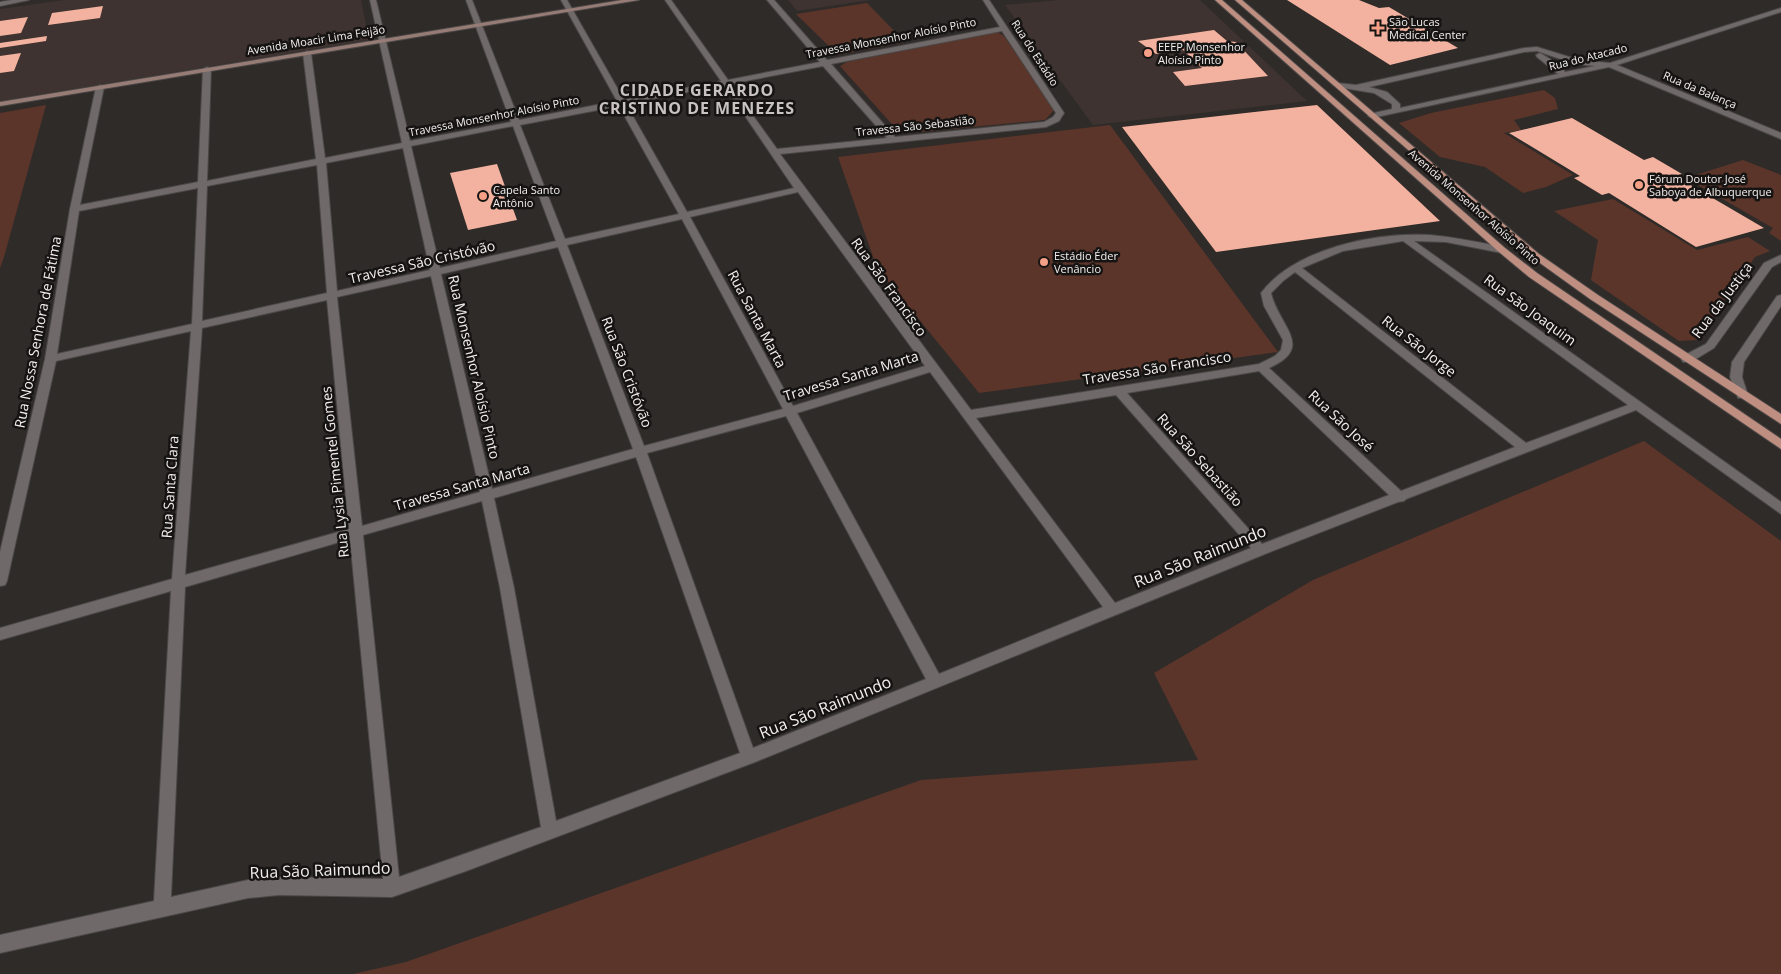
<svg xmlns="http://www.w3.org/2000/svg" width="1781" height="974" viewBox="0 0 1781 974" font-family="'Open Sans',sans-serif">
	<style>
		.built { fill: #3e3330 }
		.green { fill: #5c352a }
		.building { fill: #f3b29f }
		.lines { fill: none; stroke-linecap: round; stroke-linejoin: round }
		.minor-casing { stroke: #4c4847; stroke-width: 2 }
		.secondary-casing { stroke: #4c4847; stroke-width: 2 }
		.primary-casing { stroke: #4c4847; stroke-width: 2 }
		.minor { fill: #6f6a69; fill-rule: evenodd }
		.secondary { fill: #977c75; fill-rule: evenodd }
		.primary { fill: #be8e80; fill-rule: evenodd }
		.poi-dot { fill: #f49f86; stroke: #161413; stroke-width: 2 }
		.labels { text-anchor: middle; stroke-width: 5; stroke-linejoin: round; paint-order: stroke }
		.far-poi-label { font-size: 11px; fill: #f2efee; stroke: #161413; text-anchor: start }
		.far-street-label { font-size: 11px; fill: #f2efee; stroke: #161413 }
		.street-label { font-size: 14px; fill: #f2efee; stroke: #161413 }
		.far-district-label { font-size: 16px; font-weight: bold; letter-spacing: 1px; fill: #c8c2c1; stroke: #161413 }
		.near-street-label { font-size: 16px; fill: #f2efee; stroke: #161413 }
	</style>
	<rect width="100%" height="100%" fill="#2f2b29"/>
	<g class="built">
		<path d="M 64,0 L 361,0 L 369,40 L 0,101 L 0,9 Z"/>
		<path d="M 788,0 L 870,0 L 797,11 Z"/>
		<path d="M 1058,0 L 1200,0 L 1307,101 L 1093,125 L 1005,5 Z"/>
	</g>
	<g class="green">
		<path d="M 867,3 L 905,42 L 838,55 L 796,14 Z"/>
		<path d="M 997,32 L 1004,36 L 1054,110 L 1045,120 L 909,133 L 898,131 L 840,66 L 847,62 Z"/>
		<path d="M 1544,90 L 1555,98 L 1558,109 L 1514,120 L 1521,130 L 1504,133 L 1573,175 L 1546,187 L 1523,193 L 1485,167 L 1440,157 L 1399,123 L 1431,113 Z"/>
		<path d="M 46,105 L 4,257 L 0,268 L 0,113 Z"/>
		<path d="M 1110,125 L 1278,352 L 979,393 L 877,268 L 838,157 Z"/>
		<path d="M 1743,160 L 1781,175 L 1781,241 L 1769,233 L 1773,228 L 1686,178 Z"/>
		<path d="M 1613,199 L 1697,250 L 1748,237 L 1770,251 L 1755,257 L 1697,340 L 1679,341 L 1591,280 L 1598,240 L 1554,211 Z"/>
		<path d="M 1644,441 L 1781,541 L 1781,974 L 353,974 L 406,962 L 921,780 L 1198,760 L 1154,673 L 1313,580 Z"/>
	</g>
	<g class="building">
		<path d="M 1287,0 L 1359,0 L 1379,8 L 1389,7 L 1458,48 L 1390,65 Z"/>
		<path d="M 103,6 L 100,18 L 48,25 L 52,13 Z"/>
		<path d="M 28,17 L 21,33 L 0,36 L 0,21 Z"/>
		<path d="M 1214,30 L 1227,41 L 1236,42 L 1268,76 L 1185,86 L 1173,72 L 1202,68 L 1183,50 L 1156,54 L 1138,41 Z"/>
		<path d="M 47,36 L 46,41 L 0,48 L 0,43 Z"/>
		<path d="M 21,53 L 14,71 L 0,73 L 0,56 Z"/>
		<path d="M 1317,105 L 1440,221 L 1216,252 L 1122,127 Z"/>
		<path d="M 1572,118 L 1644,160 L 1653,157 L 1682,174 L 1675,176 L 1764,228 L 1696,247 L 1609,193 L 1602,195 L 1574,178 L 1580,176 L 1509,133 Z"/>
		<path d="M 497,164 L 517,220 L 468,230 L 450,173 Z"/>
	</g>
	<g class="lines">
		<g class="minor-casing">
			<g id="minor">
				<path d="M 12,0 L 29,0 L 0,6 L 0,2 Z"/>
				<path d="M 370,0 L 376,0 L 410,141 L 511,122 L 466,0 L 472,0 L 519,120 L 617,101 L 561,0 L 567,0 L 624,100 L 721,81 L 665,0 L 671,0 L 728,80 L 820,62 L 767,0 L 774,0 L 827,60 L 1000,27 L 983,0 L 989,0 L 1064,113 L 1059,121 L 1046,127 L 780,154 L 971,410 L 1259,364 L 1275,356 L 1281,350 L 1283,340 L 1264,306 L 1261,293 C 1295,248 1376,232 1430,235 C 1454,237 1478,242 1502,247 L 1507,250 L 1502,253 L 1446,242 L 1414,241 L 1781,502 L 1781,514 L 1636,410 L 1406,499 L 1404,501 L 1398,502 L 1265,554 L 755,762 L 466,871 L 392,897 L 279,895 L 248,898 L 0,953 L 0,935 L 154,901 L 171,591 L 0,640 L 0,628 L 172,579 L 191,331 L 56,361 L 7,581 L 5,585 L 0,586 L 0,552 L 45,359 L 70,209 L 96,87 L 100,85 L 104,87 L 80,205 L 198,182 L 203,69 L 207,67 L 211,69 L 207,181 L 316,159 L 303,53 L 307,51 L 311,53 L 325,158 L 402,143 ZM 1002,31 L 1056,113 L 1053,117 L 1044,122 L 895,137 L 831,64 ZM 823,66 L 887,138 L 777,149 L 730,84 ZM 724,85 L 794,188 L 687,212 L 626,104 ZM 619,106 L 679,214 L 565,239 L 520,125 ZM 513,126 L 556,241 L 440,268 L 411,146 ZM 403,148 L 430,270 L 337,291 L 326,163 ZM 317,165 L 327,293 L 202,321 L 207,186 ZM 198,188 L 192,324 L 57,354 L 79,211 ZM 798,192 L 925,366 L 793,406 L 690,217 ZM 682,219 L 783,409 L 644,446 L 567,245 ZM 1403,241 L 1628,405 L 1526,443 L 1302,268 L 1343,251 ZM 558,247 L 633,449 L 492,489 L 441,274 ZM 1295,272 L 1515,447 L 1401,491 L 1269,368 C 1316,347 1279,327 1271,293 L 1283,281 ZM 431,276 L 480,492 L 362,526 L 337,297 ZM 327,300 L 349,529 L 185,575 L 202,328 ZM 1259,371 L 1389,495 L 1262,544 L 1127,393 ZM 930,372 L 1103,607 L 939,674 L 797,413 ZM 1116,395 L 1251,548 L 1115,603 L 976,418 ZM 786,416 L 926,679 L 753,748 L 647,453 ZM 636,457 L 740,753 L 556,821 L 514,588 L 494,498 ZM 482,501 L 500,588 L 541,827 L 399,877 L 363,535 ZM 350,539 L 383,879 L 279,877 L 248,880 L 171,897 L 185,587 Z"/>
				<path d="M 1781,8 L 1781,12 L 1617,65 L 1781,133 L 1781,139 L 1609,67 L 1372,118 L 1368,116 L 1369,114 L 1392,109 L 1392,104 L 1374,93 L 1337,87 L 1333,85 L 1337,83 L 1356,85 L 1524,48 L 1537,47 L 1579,60 L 1610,63 ZM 1537,51 L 1575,64 L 1595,66 L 1565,72 L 1560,65 L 1540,53 L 1536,55 L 1537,57 L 1558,74 L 1400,108 L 1400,104 L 1387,92 L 1369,87 L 1524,52 Z"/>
				<path d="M 1781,255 L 1781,262 L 1772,267 L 1714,348 L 1691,362 L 1683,362 L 1681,359 L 1683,356 L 1706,344 L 1764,263 Z"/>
				<path d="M 1781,295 L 1781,306 L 1744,362 L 1742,377 L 1748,395 L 1746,398 L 1738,398 L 1730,377 L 1732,362 L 1777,296 Z"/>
			</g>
		</g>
		<g class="secondary-casing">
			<path id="secondary" d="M 622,0 L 639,0 L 0,106 L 0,102 Z"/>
		</g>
		<g class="primary-casing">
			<g id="primary">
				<path d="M 1215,0 L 1222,0 L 1505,248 L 1537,273 L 1781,439 L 1781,449 L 1529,277 L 1499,252 Z"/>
				<path d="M 1235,0 L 1242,0 L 1539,254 L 1598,295 L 1781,414 L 1781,424 L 1590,299 L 1533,258 Z"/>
			</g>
		</g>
		<use href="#minor" class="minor"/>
		<use href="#secondary" class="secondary"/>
		<use href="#primary" class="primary"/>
	</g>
	<g class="poi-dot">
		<path d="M1375.5 20.5h5v5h5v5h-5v5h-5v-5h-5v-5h5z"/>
		<circle cx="1148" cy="53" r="5"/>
		<circle cx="1639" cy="185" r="5"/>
		<circle cx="483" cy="196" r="5"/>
		<circle cx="1044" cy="262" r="5"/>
	</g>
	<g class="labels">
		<g class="far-poi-label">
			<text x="1389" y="26">São Lucas<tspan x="1389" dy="13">Medical Center</tspan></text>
			<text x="1158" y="51">EEEP Monsenhor<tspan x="1158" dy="13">Aloísio Pinto</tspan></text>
			<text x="1649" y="183">Fórum Doutor José<tspan x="1649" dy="13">Saboya de Albuquerque</tspan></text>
			<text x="493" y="194">Capela Santo<tspan x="493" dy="13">Antônio</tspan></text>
			<text x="1054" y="260">Estádio Éder<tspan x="1054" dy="13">Venâncio</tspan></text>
		</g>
		<g class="far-street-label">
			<text transform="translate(891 38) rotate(-11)" y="4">Travessa Monsenhor Aloísio Pinto</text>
			<text transform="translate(316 40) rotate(-9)" y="4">Avenida Moacir Lima Feijão</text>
			<text transform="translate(1035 53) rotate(57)" y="4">Rua do Estádio</text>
			<text transform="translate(1588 57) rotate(-14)" y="4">Rua do Atacado</text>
			<text transform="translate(1700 90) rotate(23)" y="4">Rua da Balança</text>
			<text transform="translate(494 116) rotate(-11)" y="4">Travessa Monsenhor Aloísio Pinto</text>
			<text transform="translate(915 126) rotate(-6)" y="4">Travessa São Sebastião</text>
			<text transform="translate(1474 207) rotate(41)" y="4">Avenida Monsenhor Aloísio Pinto</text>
		</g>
		<g class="street-label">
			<text transform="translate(422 262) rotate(-13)" y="5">Travessa São Cristóvão</text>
			<text transform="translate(889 287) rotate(54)" y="5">Rua São Francisco</text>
			<text transform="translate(1722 300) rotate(-53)" y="5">Rua da Justiça</text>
			<text transform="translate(1530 310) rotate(36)" y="5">Rua São Joaquim</text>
			<text transform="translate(757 319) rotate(62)" y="5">Rua Santa Marta</text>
			<text transform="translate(38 332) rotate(-79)" y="5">Rua Nossa Senhora de Fátima</text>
			<text transform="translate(1419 346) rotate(38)" y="5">Rua São Jorge</text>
			<text transform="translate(474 367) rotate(77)" y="5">Rua Monsenhor Aloísio Pinto</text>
			<text transform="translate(1157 368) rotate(-9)" y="5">Travessa São Francisco</text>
			<text transform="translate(627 372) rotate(69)" y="5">Rua São Cristóvão</text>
			<text transform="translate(851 376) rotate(-17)" y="5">Travessa Santa Marta</text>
			<text transform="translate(1341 421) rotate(43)" y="5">Rua São José</text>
			<text transform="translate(1200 460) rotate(48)" y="5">Rua São Sebastião</text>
			<text transform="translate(335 472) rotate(-96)" y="5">Rua Lysia Pimentel Gomes</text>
			<text transform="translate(170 487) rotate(-86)" y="5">Rua Santa Clara</text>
			<text transform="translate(462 487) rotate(-16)" y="5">Travessa Santa Marta</text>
		</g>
		<g class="far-district-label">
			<text x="697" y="96">CIDADE GERARDO<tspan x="697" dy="18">CRISTINO DE MENEZES</tspan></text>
		</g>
		<g class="near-street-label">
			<text transform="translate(1200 556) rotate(-22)" y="6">Rua São Raimundo</text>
			<text transform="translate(825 707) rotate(-22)" y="6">Rua São Raimundo</text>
			<text transform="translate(320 870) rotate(-2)" y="6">Rua São Raimundo</text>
		</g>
	</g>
</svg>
